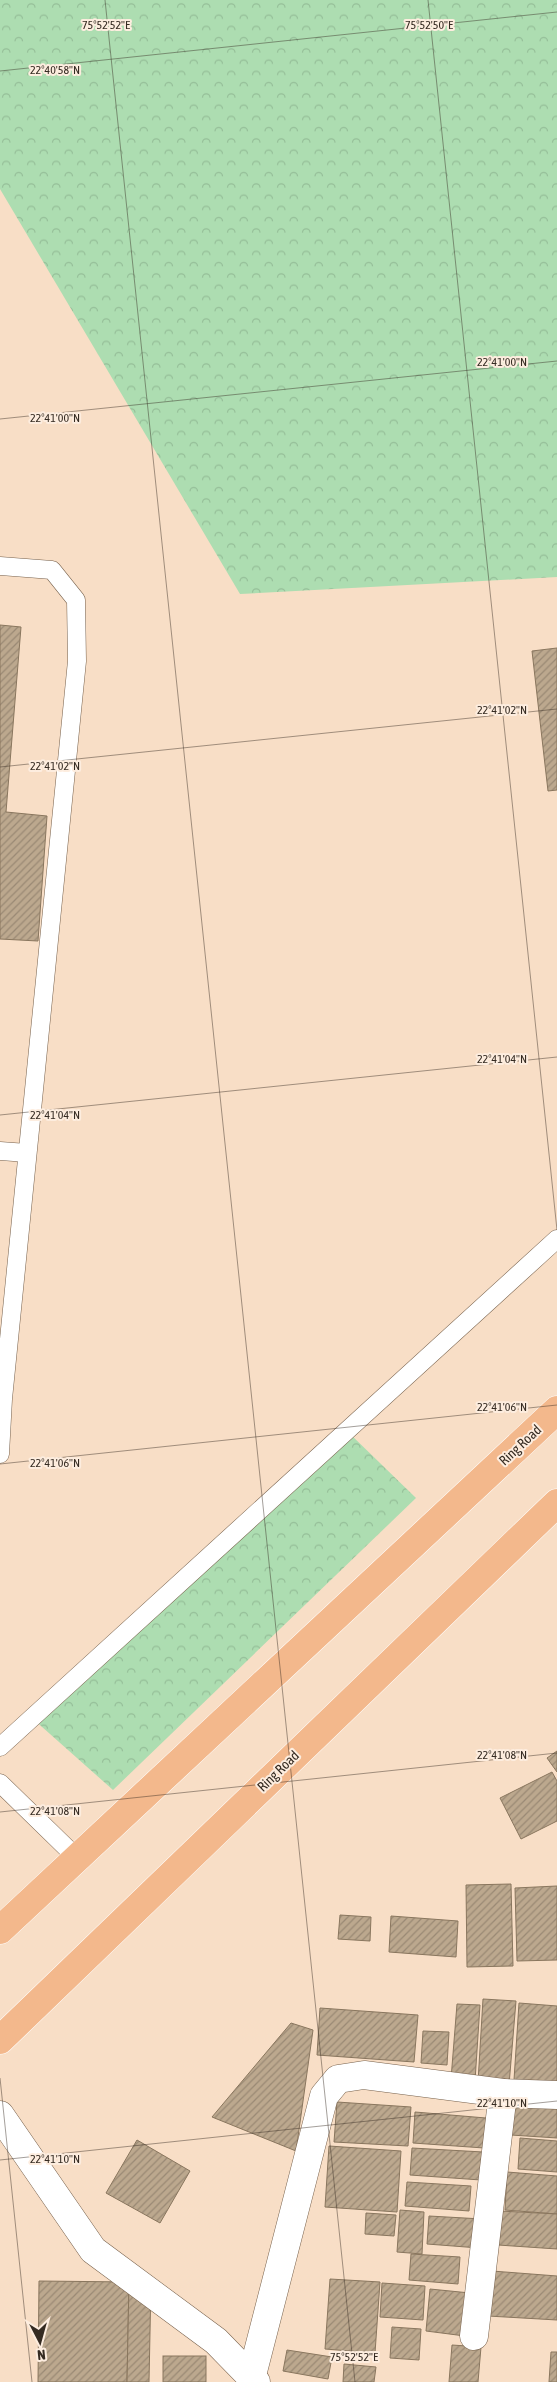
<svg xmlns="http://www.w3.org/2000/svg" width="557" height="2382" viewBox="0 0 557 2382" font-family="'Asap Condensed',sans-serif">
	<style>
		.forest { fill: url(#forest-crowns) }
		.building { fill: url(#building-hatch); stroke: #89765e }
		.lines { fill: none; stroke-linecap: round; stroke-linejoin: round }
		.lane-casing { stroke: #77614c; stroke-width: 19 }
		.street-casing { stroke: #77614c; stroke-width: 29 }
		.highway-casing { stroke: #fff; stroke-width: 29 }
		.lane { stroke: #fff; stroke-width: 18 }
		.street { stroke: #fff; stroke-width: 28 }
		.highway { stroke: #f3b88c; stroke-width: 28 }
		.ticks { fill: none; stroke: #352b22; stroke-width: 1; stroke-opacity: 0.45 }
		.labels { text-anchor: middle; stroke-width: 4; stroke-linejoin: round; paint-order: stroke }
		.street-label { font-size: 14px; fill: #352b22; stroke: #fdeddf }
		.ticks-label { font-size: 12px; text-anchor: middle; fill: #352b22; stroke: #fdeddf; stroke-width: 4; stroke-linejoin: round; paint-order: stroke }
	</style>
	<defs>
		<pattern id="forest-crowns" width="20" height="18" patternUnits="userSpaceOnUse" patternTransform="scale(1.25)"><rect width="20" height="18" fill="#adddb1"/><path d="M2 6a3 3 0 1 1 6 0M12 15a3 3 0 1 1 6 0" fill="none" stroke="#95be98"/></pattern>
		<pattern id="building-hatch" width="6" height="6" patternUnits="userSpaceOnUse" patternTransform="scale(1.25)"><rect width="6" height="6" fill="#bca88e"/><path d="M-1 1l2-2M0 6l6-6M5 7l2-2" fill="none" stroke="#9a8974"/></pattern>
	</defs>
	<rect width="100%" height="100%" fill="#f8dec6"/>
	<g class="forest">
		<path d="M 0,0 L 557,0 L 557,577 L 240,594 L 0,189 Z"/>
		<path d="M 347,1431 L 416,1498 L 113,1790 L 32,1718 Z"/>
	</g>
	<g class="building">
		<path d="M 0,625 L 21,627 L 6,812 L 47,816 L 38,941 L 0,939 Z"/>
		<path d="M 557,648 L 557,790 L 548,791 L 532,651 Z"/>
		<path d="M 557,1751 L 557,1772 L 547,1758 Z"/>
		<path d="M 552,1772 L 557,1781 L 557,1821 L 521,1839 L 500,1798 Z"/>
		<path d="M 511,1884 L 513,1966 L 467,1967 L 466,1885 Z"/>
		<path d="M 557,1886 L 557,1960 L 517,1961 L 515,1888 Z"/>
		<path d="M 340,1915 L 371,1917 L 370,1941 L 338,1939 Z"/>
		<path d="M 391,1916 L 458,1921 L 456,1957 L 389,1952 Z"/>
		<path d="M 483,1999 L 516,2001 L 509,2085 L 478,2082 Z"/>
		<path d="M 519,2003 L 557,2006 L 557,2083 L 514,2080 Z"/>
		<path d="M 457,2004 L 480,2005 L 475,2081 L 451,2079 Z"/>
		<path d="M 320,2008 L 418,2015 L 414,2062 L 317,2055 Z"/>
		<path d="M 291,2023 L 313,2030 L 296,2151 L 212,2117 Z"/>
		<path d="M 423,2031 L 449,2032 L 447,2065 L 421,2063 Z"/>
		<path d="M 513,2100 L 557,2103 L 557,2138 L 511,2135 Z"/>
		<path d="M 337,2102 L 411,2107 L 408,2146 L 334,2142 Z"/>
		<path d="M 415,2112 L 486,2118 L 484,2148 L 413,2143 Z"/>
		<path d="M 520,2138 L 557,2141 L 557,2172 L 518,2169 Z"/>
		<path d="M 137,2140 L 190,2171 L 160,2223 L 106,2193 Z"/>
		<path d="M 329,2146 L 401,2151 L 397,2212 L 325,2207 Z"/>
		<path d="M 412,2148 L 483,2152 L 481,2180 L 410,2175 Z"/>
		<path d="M 507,2172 L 557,2176 L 557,2214 L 505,2210 Z"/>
		<path d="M 407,2182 L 471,2186 L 469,2211 L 405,2206 Z"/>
		<path d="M 400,2210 L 424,2212 L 422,2254 L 397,2252 Z"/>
		<path d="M 500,2211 L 557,2214 L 557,2249 L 498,2245 Z"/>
		<path d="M 366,2213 L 396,2215 L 394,2236 L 365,2234 Z"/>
		<path d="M 429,2216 L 482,2219 L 479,2248 L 427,2244 Z"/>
		<path d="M 411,2254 L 460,2257 L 458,2284 L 409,2280 Z"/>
		<path d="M 492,2271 L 557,2276 L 557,2320 L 488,2316 Z"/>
		<path d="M 330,2279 L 380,2282 L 375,2353 L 325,2349 Z"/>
		<path d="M 39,2281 L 129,2282 L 127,2382 L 38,2382 Z"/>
		<path d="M 129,2282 L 151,2282 L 149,2382 L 127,2382 Z"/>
		<path d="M 382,2283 L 425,2286 L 423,2320 L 380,2317 Z"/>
		<path d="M 430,2289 L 470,2293 L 465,2336 L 426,2331 Z"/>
		<path d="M 392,2327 L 421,2329 L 419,2360 L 390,2358 Z"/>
		<path d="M 452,2345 L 481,2347 L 478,2382 L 449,2382 Z"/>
		<path d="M 287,2350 L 332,2357 L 328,2379 L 283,2371 Z"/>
		<path d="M 551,2352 L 557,2352 L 557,2382 L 549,2382 Z"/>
		<rect x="163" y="2356" width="43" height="26"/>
		<path d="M 344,2364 L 376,2367 L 374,2382 L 343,2382 Z"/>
	</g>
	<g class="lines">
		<g class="lane-casing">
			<g id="lane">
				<path d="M 0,566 L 52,570 L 76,600 L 77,661 L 3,1399 L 0,1454"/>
				<path d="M 0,1151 L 27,1153"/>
				<path d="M 0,1747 L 557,1239"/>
				<path d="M 0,1783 L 77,1858"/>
			</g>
		</g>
		<g class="street-casing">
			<g id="street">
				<path d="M 0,2115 L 93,2250 L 216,2341 L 256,2382"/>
				<path d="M 474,2336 L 503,2093"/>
				<path d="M 251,2379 L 324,2096 L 338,2079 L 364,2075 L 503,2093 L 557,2095"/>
			</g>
		</g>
		<g class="highway-casing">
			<g id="highway">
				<path d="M 0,1930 L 557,1410"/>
				<path d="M 0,2040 L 557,1503"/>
			</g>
		</g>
		<use href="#lane" class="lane"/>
		<use href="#street" class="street"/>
		<use href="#highway" class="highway"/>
	</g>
	<path class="ticks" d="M 105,0 L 355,2382M 428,0 L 557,1230M 0,71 L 557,12M 0,419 L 557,361M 0,767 L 557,709M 0,1115 L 557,1057M 0,1464 L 557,1405M 0,1812 L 557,1753M 0,2078 L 32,2382M 0,2160 L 557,2101"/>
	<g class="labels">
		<g class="street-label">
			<text transform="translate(520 1445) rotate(-43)" y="5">Ring Road</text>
			<text transform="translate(278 1771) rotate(-44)" y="5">Ring Road</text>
		</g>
	</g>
	<g class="ticks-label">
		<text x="106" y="29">75°52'52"E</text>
		<text x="429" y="29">75°52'50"E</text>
		<text x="55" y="74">22°40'58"N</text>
		<text x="502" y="366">22°41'00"N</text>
		<text x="55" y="422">22°41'00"N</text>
		<text x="502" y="714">22°41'02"N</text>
		<text x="55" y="770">22°41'02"N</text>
		<text x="502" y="1063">22°41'04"N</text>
		<text x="55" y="1119">22°41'04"N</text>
		<text x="502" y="1411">22°41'06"N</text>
		<text x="55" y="1467">22°41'06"N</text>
		<text x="502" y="1759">22°41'08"N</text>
		<text x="55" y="1815">22°41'08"N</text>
		<text x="502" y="2107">22°41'10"N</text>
		<text x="55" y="2163">22°41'10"N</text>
		<text x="354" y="2361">75°52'52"E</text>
	</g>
	<g transform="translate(40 2342) rotate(174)" stroke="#fdeddf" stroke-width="4" paint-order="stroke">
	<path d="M0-4L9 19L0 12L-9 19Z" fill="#352b22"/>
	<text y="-8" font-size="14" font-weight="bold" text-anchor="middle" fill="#352b22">N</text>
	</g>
</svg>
